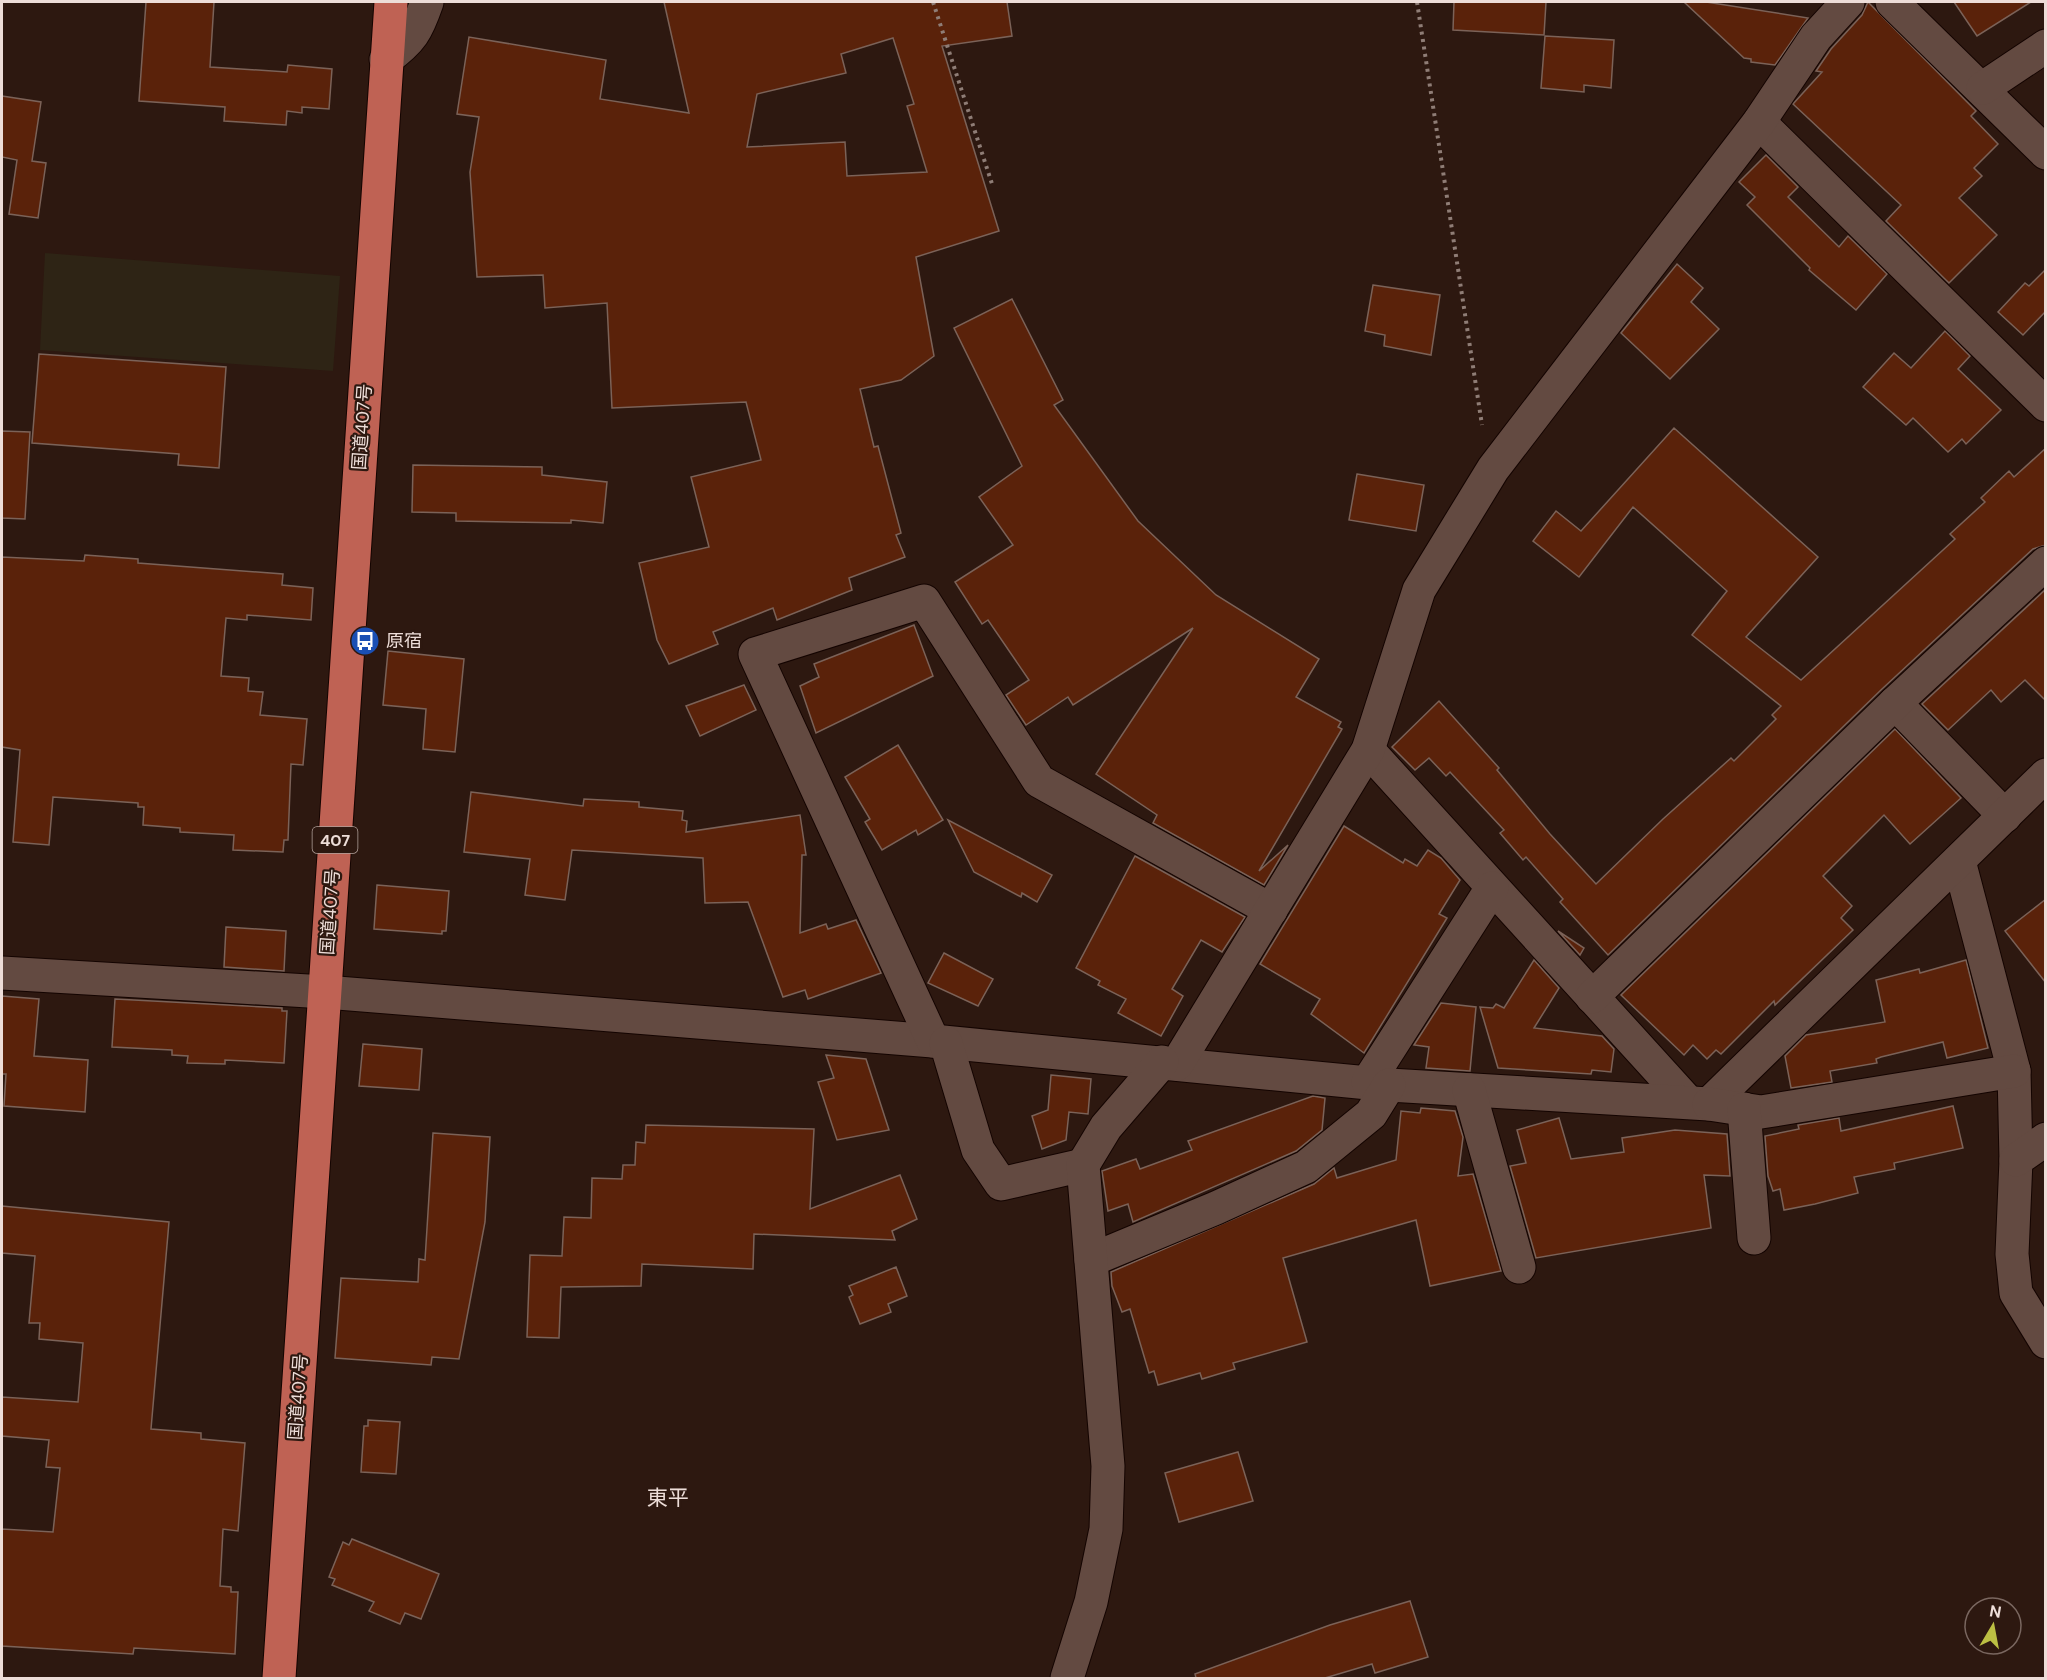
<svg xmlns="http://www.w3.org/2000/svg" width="2047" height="1680" viewBox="0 0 2047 1680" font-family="'DM Sans','Noto Sans JP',sans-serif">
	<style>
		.industrial { fill: #2e2415 }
		.building { fill: #5a220a; stroke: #7b6258; stroke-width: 1.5; fill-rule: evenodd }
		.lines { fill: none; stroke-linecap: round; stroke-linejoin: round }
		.street-casing { stroke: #140401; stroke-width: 35 }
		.secondary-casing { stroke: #140401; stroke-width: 35 }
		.highway-casing { stroke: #140401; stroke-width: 35 }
		.path { stroke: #8f7d76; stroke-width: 4; stroke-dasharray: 3 4.5; stroke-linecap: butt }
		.street { stroke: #634a41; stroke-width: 33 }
		.secondary { stroke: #634a41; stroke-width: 33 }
		.highway { stroke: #bf6254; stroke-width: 33 }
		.labels { text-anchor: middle; stroke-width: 4.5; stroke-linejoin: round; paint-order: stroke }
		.shield { fill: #2d1810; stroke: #b3a29c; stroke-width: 1.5 }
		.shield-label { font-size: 16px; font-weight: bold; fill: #edddd8 }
		.street-label { font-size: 18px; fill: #edddd8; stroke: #2d1810 }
		.poi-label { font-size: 18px; fill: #edddd8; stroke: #2d1810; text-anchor: start }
		.quarter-label { font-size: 21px; fill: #edddd8; stroke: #2d1810 }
	</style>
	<rect width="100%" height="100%" fill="#2d1810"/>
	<path class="industrial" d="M 45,253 L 340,276 L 333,371 L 40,350 Z"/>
	<g class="building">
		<path d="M 146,2 L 214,2 L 210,67 L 287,72 L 288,65 L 332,69 L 329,109 L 302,107 L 302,113 L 287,111 L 286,125 L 224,121 L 225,107 L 139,101 Z"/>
		<path d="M 664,2 L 1007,2 L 1012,36 L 942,46 L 999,231 L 916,257 L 934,356 L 901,380 L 860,389 L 874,447 L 878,446 L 901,533 L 896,535 L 905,557 L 849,578 L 852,590 L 777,620 L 773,608 L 713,632 L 718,644 L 669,664 L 657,640 L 639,563 L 709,547 L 691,477 L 761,460 L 746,402 L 612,408 L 607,303 L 545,308 L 543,275 L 477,277 L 470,172 L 479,117 L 457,114 L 469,37 L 606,60 L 600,99 L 689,113 ZM 893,38 L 914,104 L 907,106 L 927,172 L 847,176 L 845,142 L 747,147 L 757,94 L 846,73 L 841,54 Z"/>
		<path d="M 1454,2 L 1546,2 L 1544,35 L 1453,30 Z"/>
		<path d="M 1684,2 L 1706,2 L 1808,18 L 1775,65 L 1751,62 L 1751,59 L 1744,58 Z"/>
		<path d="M 1868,2 L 1976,111 L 1971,116 L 1998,144 L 1974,168 L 1982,176 L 1959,198 L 1997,235 L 1949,283 L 1886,221 L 1901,205 L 1793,104 L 1822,72 L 1816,71 L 1831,49 L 1862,15 Z"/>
		<path d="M 1954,2 L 2031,2 L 1977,36 Z"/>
		<path d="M 1545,36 L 1614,40 L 1611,88 L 1584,85 L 1584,92 L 1541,88 Z"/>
		<path d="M 2,96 L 41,102 L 32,161 L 46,163 L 38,218 L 9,214 L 17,160 L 2,157 Z"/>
		<path d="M 1766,155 L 1798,187 L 1788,197 L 1839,247 L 1848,236 L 1887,274 L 1856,310 L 1809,270 L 1810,268 L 1747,205 L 1755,197 L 1739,182 Z"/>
		<path d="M 1677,264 L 1703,288 L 1691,302 L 1719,329 L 1670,379 L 1621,333 Z"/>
		<path d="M 2046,269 L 2046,311 L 2023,335 L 1998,312 L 2025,283 L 2029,286 Z"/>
		<path d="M 1373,285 L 1440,295 L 1431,355 L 1384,346 L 1385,335 L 1365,331 Z"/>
		<path d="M 1012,299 L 1063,400 L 1054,405 L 1138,521 L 1216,595 L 1319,659 L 1296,697 L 1341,722 L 1338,727 L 1342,729 L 1259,871 L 1288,845 L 1264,885 L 1153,823 L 1157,815 L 1096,774 L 1193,628 L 1073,705 L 1068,697 L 1026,725 L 1006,695 L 1029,680 L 988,620 L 982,624 L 955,582 L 1013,545 L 979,497 L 1022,466 L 954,328 Z"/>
		<path d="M 1945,331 L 1970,356 L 1958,369 L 2001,410 L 1966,444 L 1962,439 L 1948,452 L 1913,418 L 1906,425 L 1863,387 L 1894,353 L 1911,368 Z"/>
		<path d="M 39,354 L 226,367 L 219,468 L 178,465 L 179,454 L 32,443 Z"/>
		<path d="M 1674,428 L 1818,557 L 1746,637 L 1801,680 L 1955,539 L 1950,534 L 1985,502 L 1981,498 L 2009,471 L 2014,477 L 2046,448 L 2046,545 L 2033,549 L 1882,689 L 1608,955 L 1560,902 L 1563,899 L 1526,857 L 1523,860 L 1500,833 L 1504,830 L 1450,772 L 1446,776 L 1429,758 L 1415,770 L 1392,747 L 1439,701 L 1499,768 L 1497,770 L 1550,834 L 1596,884 L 1663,819 L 1731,758 L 1734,761 L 1776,719 L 1772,715 L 1781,706 L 1692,635 L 1727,591 L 1633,507 L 1579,577 L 1533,541 L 1556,511 L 1581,531 Z"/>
		<path d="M 2,431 L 30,432 L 25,519 L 2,518 Z"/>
		<path d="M 413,465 L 542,467 L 542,475 L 607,482 L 603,523 L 571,520 L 571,523 L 456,521 L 456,513 L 412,512 Z"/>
		<path d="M 1357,474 L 1424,485 L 1416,531 L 1349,520 Z"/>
		<path d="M 85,555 L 138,559 L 138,563 L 283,574 L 282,585 L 313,588 L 311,620 L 247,615 L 247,620 L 226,618 L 221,676 L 249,678 L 248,691 L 263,692 L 260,715 L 307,719 L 303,765 L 291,764 L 288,840 L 284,840 L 283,852 L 233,850 L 234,835 L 180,832 L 180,828 L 143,825 L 144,807 L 138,807 L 138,803 L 53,797 L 49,845 L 13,842 L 20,750 L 2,747 L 2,557 L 84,561 Z"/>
		<path d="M 2046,589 L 2046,701 L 2025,680 L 2001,702 L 1991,690 L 1948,730 L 1922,704 Z"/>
		<path d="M 914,625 L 933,676 L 816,733 L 800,686 L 819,677 L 814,664 Z"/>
		<path d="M 388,651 L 464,659 L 455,752 L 423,749 L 426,709 L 383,705 Z"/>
		<path d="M 744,685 L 756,710 L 700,736 L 686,706 Z"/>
		<path d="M 1895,729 L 1961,798 L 1910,844 L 1884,815 L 1823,876 L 1852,906 L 1841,918 L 1853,930 L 1775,1005 L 1774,1001 L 1721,1054 L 1716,1050 L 1707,1059 L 1693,1045 L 1684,1055 L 1621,995 Z"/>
		<path d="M 898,745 L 943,820 L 918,835 L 916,830 L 882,850 L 865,822 L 870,819 L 845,777 Z"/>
		<path d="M 471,792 L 583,806 L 584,799 L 639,802 L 639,807 L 683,811 L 682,820 L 687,821 L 686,832 L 800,815 L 806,855 L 802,855 L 800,933 L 826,924 L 828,929 L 856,920 L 881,973 L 808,999 L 805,990 L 783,997 L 748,902 L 705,903 L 703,858 L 572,850 L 565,900 L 525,895 L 530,859 L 464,852 Z"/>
		<path d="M 948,820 L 1052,875 L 1037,902 L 1022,893 L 1021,897 L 974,872 Z"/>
		<path d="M 1344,826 L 1403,863 L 1405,859 L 1417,866 L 1428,850 L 1441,858 L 1460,880 L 1439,914 L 1447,918 L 1364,1053 L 1311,1014 L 1320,999 L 1260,964 Z"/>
		<path d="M 1135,856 L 1245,917 L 1222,952 L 1201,940 L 1172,989 L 1183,996 L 1161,1036 L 1118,1013 L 1126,999 L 1098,985 L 1100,981 L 1076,968 Z"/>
		<path d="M 377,885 L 449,891 L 446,931 L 442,931 L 442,934 L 374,929 Z"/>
		<path d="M 2046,899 L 2046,983 L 2005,931 Z"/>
		<path d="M 226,927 L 286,931 L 284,971 L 224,967 Z"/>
		<path d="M 1558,931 L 1584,948 L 1580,955 Z"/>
		<path d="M 944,953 L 993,979 L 978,1006 L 928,983 Z"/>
		<path d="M 1534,960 L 1559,988 L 1534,1028 L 1602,1036 L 1614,1049 L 1611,1072 L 1592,1070 L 1591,1074 L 1498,1068 L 1480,1007 L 1493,1008 L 1496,1004 L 1504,1008 Z"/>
		<path d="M 1966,960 L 1988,1048 L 1947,1058 L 1943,1042 L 1881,1057 L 1876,1059 L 1877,1063 L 1830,1071 L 1832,1082 L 1791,1088 L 1785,1056 L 1806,1035 L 1885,1022 L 1876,980 L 1919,969 L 1920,973 Z"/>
		<path d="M 2,996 L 39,999 L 34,1056 L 88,1060 L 85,1112 L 4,1106 L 6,1074 L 2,1074 Z"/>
		<path d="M 115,999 L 282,1008 L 282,1011 L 287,1011 L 284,1063 L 225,1060 L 225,1064 L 187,1063 L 188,1056 L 172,1055 L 172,1050 L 112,1047 Z"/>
		<path d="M 1441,1003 L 1476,1007 L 1470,1071 L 1426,1068 L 1429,1047 L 1414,1045 Z"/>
		<path d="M 363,1044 L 422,1049 L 419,1090 L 359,1086 Z"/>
		<path d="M 826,1055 L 866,1059 L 889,1130 L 837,1140 L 818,1082 L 834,1078 Z"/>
		<path d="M 1051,1075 L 1091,1079 L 1088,1114 L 1069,1112 L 1066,1140 L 1042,1149 L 1032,1116 L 1048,1110 Z"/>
		<path d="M 1313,1096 L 1325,1098 L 1322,1130 L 1296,1151 L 1133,1222 L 1128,1204 L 1108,1211 L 1102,1171 L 1136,1159 L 1140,1169 L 1192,1150 L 1188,1141 Z"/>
		<path d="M 1953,1106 L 1963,1148 L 1894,1163 L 1895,1169 L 1854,1177 L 1858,1193 L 1815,1204 L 1784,1210 L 1780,1189 L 1773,1191 L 1768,1176 L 1765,1136 L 1799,1129 L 1798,1125 L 1839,1118 L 1841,1131 Z"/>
		<path d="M 1421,1108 L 1455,1111 L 1463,1137 L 1458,1176 L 1473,1174 L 1501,1271 L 1430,1286 L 1416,1220 L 1283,1258 L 1307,1342 L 1233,1363 L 1235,1369 L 1202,1379 L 1200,1373 L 1158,1385 L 1154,1371 L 1149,1373 L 1130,1309 L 1122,1312 L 1112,1286 L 1111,1272 L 1314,1184 L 1334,1168 L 1337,1178 L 1396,1160 L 1401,1111 L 1420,1113 Z"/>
		<path d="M 1559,1118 L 1571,1159 L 1624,1152 L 1622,1138 L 1675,1130 L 1727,1134 L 1730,1176 L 1704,1175 L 1711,1228 L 1536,1258 L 1510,1166 L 1526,1163 L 1517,1130 Z"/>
		<path d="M 646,1125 L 814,1129 L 810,1209 L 900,1175 L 917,1219 L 892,1231 L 895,1240 L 754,1234 L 753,1269 L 642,1264 L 641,1286 L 561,1287 L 559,1338 L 527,1337 L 530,1255 L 562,1256 L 564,1217 L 591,1218 L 592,1178 L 622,1179 L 623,1165 L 635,1165 L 636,1142 L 645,1143 Z"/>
		<path d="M 433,1133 L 490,1137 L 485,1222 L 459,1359 L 432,1357 L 431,1365 L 335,1358 L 341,1278 L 418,1282 L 419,1259 L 425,1260 Z"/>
		<path d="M 2,1206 L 169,1222 L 151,1429 L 201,1433 L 201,1439 L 245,1443 L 238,1531 L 223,1529 L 220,1586 L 231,1587 L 231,1592 L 238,1592 L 235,1654 L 134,1648 L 133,1654 L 2,1646 L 2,1529 L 53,1532 L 60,1468 L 46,1467 L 49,1440 L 2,1436 L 2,1397 L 78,1402 L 83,1343 L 39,1339 L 40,1323 L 29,1323 L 35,1256 L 2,1253 Z"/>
		<path d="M 896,1267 L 907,1296 L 888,1304 L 891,1312 L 860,1324 L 849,1297 L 853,1295 L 849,1286 Z"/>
		<path d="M 368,1420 L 400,1422 L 396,1474 L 361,1472 L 364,1426 L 368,1426 Z"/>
		<path d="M 1238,1452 L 1253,1501 L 1179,1522 L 1165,1473 Z"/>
		<path d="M 352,1539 L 439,1574 L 421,1619 L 405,1613 L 400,1624 L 369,1611 L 374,1602 L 332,1585 L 335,1579 L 329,1577 L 343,1542 L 349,1545 Z"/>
		<path d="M 1410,1601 L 1428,1657 L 1375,1673 L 1372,1664 L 1325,1678 L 1196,1678 L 1195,1674 L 1330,1625 Z"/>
	</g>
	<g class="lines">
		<g class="street-casing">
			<g id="street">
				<path d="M 1892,2 L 2046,153"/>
				<path d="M 1983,88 L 2046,46"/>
				<path d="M 1759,122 L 2046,405"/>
				<path d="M 1895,703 L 2005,816"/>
				<path d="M 1368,750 L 1688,1102"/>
				<path d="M 1959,861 L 2014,1071 L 2016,1160 L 2012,1254 L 2016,1293 L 2046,1342"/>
				<path d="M 2,973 L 325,992 L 933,1041 L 1389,1085 L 1709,1104 L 2046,775"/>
				<path d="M 1592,997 L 1895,703 L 2046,563"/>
				<path d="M 933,1041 L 755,654 L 924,601 L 1039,781 L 1271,910"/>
				<path d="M 946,1043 L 978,1150 L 1001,1184 L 1083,1165"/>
				<path d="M 1177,1064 L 1368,750 L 1419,590 L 1493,469 L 1759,122 L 1816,37 L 1848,2"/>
				<path d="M 1368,1082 L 1492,888"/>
				<path d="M 1469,1090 L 1519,1267"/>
				<path d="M 1709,1104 L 1761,1112 L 2014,1071"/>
				<path d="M 1744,1109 L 1754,1238"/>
				<path d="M 2016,1160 L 2046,1139"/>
				<path d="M 1091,1260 L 1216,1208 L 1306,1167 L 1371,1114 L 1389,1085"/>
				<path d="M 1067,1678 L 1091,1602 L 1106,1529 L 1108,1466 L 1083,1165 L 1106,1127 L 1162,1062"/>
			</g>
		</g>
		<g class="secondary-casing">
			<path id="secondary" d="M 386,59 C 412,40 417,31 427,2"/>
		</g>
		<g class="highway-casing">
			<path id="highway" d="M 279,1678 L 391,2"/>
		</g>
		<g class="path">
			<path d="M 933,2 L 993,187"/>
			<path d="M 1417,2 L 1482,425"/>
		</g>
		<use href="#street" class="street"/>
		<use href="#secondary" class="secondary"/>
		<use href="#highway" class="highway"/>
	</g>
	<defs>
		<g id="bus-disc" transform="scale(1.5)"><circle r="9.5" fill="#1a4fb4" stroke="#2d1810"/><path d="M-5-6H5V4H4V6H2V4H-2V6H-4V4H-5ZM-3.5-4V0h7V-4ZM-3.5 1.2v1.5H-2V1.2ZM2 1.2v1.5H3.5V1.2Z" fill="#fff"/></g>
	</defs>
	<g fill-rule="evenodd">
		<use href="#bus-disc" x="365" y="641"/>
	</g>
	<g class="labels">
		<rect class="shield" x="312.5" y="827" width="45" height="26" rx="4.5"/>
		<g class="shield-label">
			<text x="335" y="846">407</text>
		</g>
		<g class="street-label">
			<text transform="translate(362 427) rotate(-86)" y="6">国道407号</text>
			<text transform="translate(330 912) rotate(-86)" y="6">国道407号</text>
			<text transform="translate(298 1397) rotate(-86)" y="6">国道407号</text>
		</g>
		<g class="poi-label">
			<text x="386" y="647">原宿</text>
		</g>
		<g class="quarter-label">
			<text x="668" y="1505">東平</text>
		</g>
	</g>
	<rect width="2047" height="1680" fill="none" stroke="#edddd8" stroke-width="6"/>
	<g transform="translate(1993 1626) rotate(10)"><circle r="28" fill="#2d1810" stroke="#7a6760" stroke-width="1.5"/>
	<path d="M0-4.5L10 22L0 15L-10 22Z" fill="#bcbf43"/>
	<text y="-9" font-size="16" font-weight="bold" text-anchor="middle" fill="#edddd8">N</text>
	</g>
</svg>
